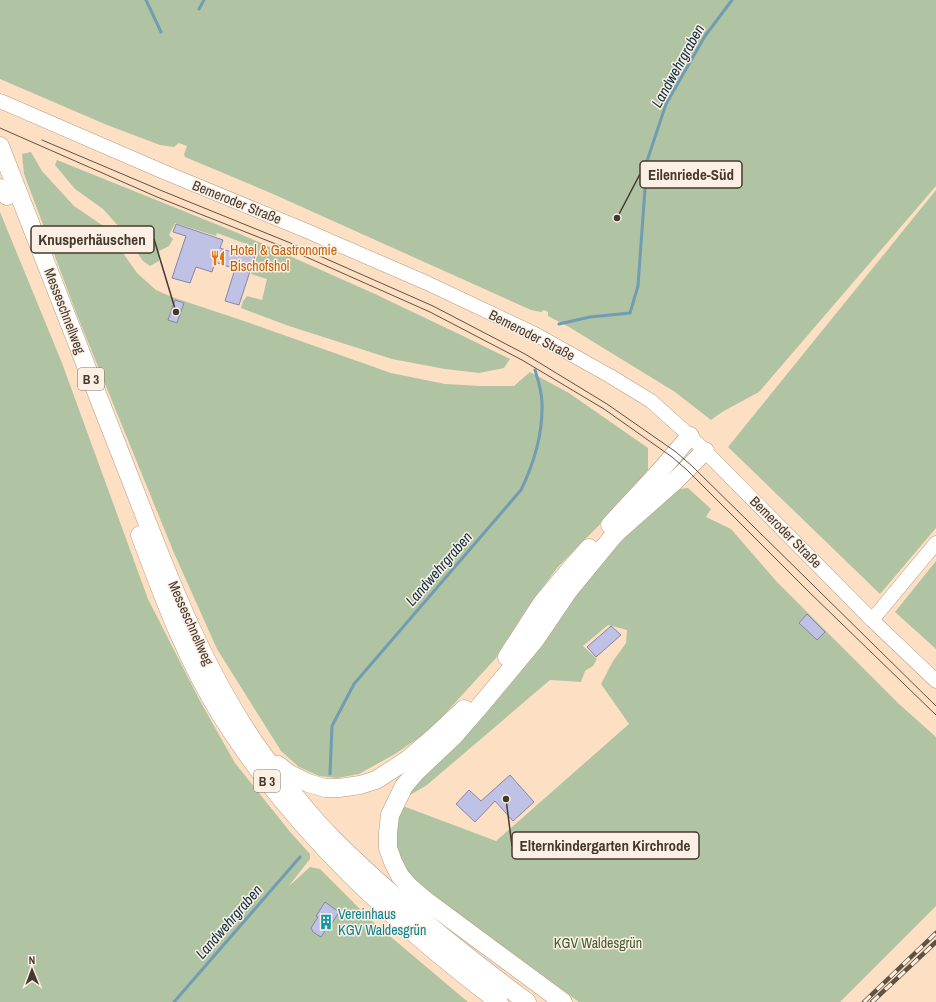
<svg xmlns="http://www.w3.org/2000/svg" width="936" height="1002" viewBox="0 0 936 1002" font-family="'Archivo Narrow',sans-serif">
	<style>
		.green { fill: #b0c4a4 }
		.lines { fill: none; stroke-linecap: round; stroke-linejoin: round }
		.stream { stroke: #719cb2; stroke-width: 3 }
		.building { fill: #c0c2e5; stroke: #8586a7 }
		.secondary-casing { stroke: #b69b80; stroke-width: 15 }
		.highway-casing { stroke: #b69b80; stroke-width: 19 }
		.secondary { stroke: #fff; stroke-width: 14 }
		.highway { stroke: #fff; stroke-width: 18 }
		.tram { stroke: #5f5143; stroke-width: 1 }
		.rail-casing { stroke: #5f5143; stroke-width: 4.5 }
		.rail { stroke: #fcf0e5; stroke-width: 3; stroke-dasharray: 9; stroke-linecap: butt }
		.labels { text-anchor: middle; stroke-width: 3; stroke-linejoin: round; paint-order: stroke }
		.shield { fill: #fcf0e5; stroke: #7c7065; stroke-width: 1 }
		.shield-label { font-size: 13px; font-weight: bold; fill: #45392e }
		.street-label { font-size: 14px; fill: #45392e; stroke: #fcf0e5 }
		.food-label { font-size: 14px; fill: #c56008; stroke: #fcf0e5; text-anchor: start }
		.culture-label { font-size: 14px; fill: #0d838f; stroke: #fcf0e5; text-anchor: start }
		.park-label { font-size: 14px; fill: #3e5c27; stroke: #fcf0e5 }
		.water-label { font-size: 15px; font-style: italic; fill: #0b3243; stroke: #fcf0e5 }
		.leader { fill: none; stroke: #45392e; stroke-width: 1.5 }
		.callout-dot { fill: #45392e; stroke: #fcf0e5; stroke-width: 1.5 }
		.callout { fill: #fcf0e5; stroke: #45392e; stroke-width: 1.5 }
		.callout-label { font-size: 15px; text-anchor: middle; font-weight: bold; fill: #45392e }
	</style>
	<rect width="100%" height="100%" fill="#fde0c3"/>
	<g class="green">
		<path d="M 0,0 L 936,0 L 936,186 L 759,392 L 722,412 L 711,420 L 675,392 L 569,327 L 548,316 L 548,312 L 544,310 L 541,312 L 531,310 L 273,194 L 185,157 L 184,154 L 187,146 L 179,143 L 174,147 L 160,145 L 107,125 L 0,79 Z"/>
		<path d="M 31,152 L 42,171 L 74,206 L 105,227 L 137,273 L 156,290 L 172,297 L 247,322 L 391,373 L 445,384 L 481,386 L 514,386 L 530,372 L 569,393 L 648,448 L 648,470 L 611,513 L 557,568 L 526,610 L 496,658 L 430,730 L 395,754 L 359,774 L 337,778 L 319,776 L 299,767 L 281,751 L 217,649 L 174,553 L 77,315 L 24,174 L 22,154 Z"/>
		<path d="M 57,160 L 238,233 L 375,294 L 461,335 L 510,359 L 504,368 L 479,373 L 445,369 L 392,359 L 289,326 L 241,308 L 243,301 L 247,296 L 262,300 L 267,279 L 251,274 L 258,253 L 249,245 L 217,233 L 216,236 L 175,223 L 169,235 L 173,239 L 169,246 L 159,251 L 159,261 L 150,266 L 143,261 L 120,228 L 103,209 L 75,189 L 55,165 Z"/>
		<path d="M 936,190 L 936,528 L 880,594 L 728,447 Z"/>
		<path d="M 0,212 L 62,363 L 148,599 L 200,701 L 235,763 L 291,833 L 310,854 L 310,859 L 288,887 L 310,867 L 320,869 L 372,921 L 468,1002 L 0,1002 Z"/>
		<path d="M 688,488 L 711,509 L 706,517 L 731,529 L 777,582 L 899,704 L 936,737 L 936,906 L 840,1002 L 579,1002 L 414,881 C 404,867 391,848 395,829 C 396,821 400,813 403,806 L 496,841 L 629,724 L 601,684 L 613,661 L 626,643 L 627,630 L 608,625 L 583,646 L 597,659 L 593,666 L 585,671 L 581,682 L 550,680 L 427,785 L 410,795 L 410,791 L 492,706 L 519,674 L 556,618 L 617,546 L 634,528 L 679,489 Z"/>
		<path d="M 936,561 L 936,649 L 895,612 Z"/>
	</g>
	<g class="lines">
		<g class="stream">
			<path d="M 146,0 L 161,32"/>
			<path d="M 199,9 L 204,0"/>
			<path d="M 559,324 L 590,317 L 630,313 L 638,286 L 647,161 L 666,104 L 705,36 L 732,0"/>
			<path d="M 330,774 L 332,726 L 354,684 L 521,490 C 534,463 543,433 542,403 C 542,392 538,380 535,370"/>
			<path d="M 174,1002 L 300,857"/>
		</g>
	</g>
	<g class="building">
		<path d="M 176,224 L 223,240 L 220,248 L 240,255 L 241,251 L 255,256 L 239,305 L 225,301 L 235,269 L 215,262 L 212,272 L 196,267 L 190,283 L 172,278 L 186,236 L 173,232 Z"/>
		<path d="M 175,300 L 184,303 L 177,323 L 168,320 Z"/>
		<path d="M 807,614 L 825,632 L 817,640 L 799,623 Z"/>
		<path d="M 611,626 L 621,635 L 596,657 L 587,647 Z"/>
		<path d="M 510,775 L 534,802 L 513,821 L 495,801 L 475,822 L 456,804 L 469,790 L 481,801 Z"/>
		<path d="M 325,902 L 339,912 L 330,926 L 329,925 L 321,937 L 313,932 L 311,928 L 318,917 L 316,916 Z"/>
	</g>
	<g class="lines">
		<g class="secondary-casing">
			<g id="secondary">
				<path d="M 0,101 L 164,172 L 307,231 L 427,283 L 535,334 L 610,376 L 651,401 L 690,436 L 872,620 L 936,681"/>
				<path d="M 872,620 L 936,543"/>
			</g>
		</g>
		<g class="highway-casing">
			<g id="highway">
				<path d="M 0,146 C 43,255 85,364 128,473 C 165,568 203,673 264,756 C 286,785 308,814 333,839 C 393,899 460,952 527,1002"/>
				<path d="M 0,188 L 7,196"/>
				<path d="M 610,525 L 661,470 L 690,436"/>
				<path d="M 140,535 C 164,599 187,662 224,720 C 296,833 393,921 499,1002"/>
				<path d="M 507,657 L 542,603 L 572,567 L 589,548"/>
				<path d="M 278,765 L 288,773 L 308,783 L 325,788 L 339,788 L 360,785 L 376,780 L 407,760 L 434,737 L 464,709"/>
				<path d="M 563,1002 L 425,900 L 410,887 L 400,876 L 393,862 L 388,848 L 388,833 L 390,815 L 404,786 L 416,772 L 453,737 L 480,706 L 535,640 L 569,590 L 615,534 L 675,481 L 705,451"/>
			</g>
		</g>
		<use href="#secondary" class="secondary"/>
		<use href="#highway" class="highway"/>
		<g class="tram">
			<path d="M 0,128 L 157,197 L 286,248 L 430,312 L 522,360 L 604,409 L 672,457 L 687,470 L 808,591 L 936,715"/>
			<path d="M 42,140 L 160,190 L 288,242 L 433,306 L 525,354 L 607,404 L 676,452 L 692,466 L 936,706"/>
		</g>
		<g class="rail-casing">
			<g id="rail">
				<path d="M 864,1002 L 936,933"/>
				<path d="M 872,1002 L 936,942"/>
			</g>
		</g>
		<use href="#rail" class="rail"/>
	</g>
	<defs>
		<g id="restaurant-bare" transform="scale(1.2)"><path d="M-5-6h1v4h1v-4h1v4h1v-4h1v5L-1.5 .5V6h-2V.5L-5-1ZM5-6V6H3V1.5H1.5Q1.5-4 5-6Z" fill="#e8710a" stroke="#fcf0e5" stroke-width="2.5" paint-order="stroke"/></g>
		<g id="building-bare" transform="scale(1.2)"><path d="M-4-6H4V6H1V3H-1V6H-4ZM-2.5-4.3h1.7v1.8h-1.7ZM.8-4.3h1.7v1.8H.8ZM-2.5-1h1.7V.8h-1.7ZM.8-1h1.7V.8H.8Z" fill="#0f9aa8" stroke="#fcf0e5" stroke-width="2.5" paint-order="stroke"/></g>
	</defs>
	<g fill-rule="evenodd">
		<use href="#restaurant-bare" x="218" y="258"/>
		<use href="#building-bare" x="326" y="922"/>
	</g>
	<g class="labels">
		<g class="shield">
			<rect x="78" y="368" width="26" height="22" rx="3"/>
			<rect x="254" y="770" width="26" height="22" rx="3"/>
		</g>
		<g class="shield-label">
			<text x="91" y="384">B 3</text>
			<text x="267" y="786">B 3</text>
		</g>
		<g class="street-label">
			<text transform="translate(237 202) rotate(22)" y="5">Bemeroder Straße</text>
			<text transform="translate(65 311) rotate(69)" y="5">Messeschnellweg</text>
			<text transform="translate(532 335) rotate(27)" y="5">Bemeroder Straße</text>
			<text transform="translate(786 532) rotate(45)" y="5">Bemeroder Straße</text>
			<text transform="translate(191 623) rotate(66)" y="5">Messeschnellweg</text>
		</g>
		<g class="food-label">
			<text x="230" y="255">Hotel &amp; Gastronomie<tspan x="230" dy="16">Bischofshol</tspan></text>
		</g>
		<g class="culture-label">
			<text x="338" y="919">Vereinhaus<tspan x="338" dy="16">KGV Waldesgrün</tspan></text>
		</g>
		<g class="park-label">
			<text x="598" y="948">KGV Waldesgrün</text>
		</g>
		<g class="water-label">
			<text transform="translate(678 66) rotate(-61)" y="5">Landwehrgraben</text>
			<text transform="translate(439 569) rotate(-49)" y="5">Landwehrgraben</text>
			<text transform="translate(229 922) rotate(-49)" y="5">Landwehrgraben</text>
		</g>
	</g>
	<path class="leader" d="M617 218L640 174M176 312L154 239M506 799L512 846"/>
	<g class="callout-dot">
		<circle cx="617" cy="218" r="4"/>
		<circle cx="176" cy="312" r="4"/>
		<circle cx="506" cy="799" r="4"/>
	</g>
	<g class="callout">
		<rect x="640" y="161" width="102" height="27" rx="4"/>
		<rect x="31" y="226" width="123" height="27" rx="4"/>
		<rect x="512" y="832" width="187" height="27" rx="4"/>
	</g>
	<g class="callout-label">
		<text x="691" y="180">Eilenriede-Süd</text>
		<text x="92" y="245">Knusperhäuschen</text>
		<text x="605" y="851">Elternkindergarten Kirchrode</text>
	</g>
	<g transform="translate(32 970) rotate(359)" stroke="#fcf0e5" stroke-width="3" paint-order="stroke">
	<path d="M0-3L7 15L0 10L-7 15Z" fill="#45392e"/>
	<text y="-6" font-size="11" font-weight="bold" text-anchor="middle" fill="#45392e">N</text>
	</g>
</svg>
